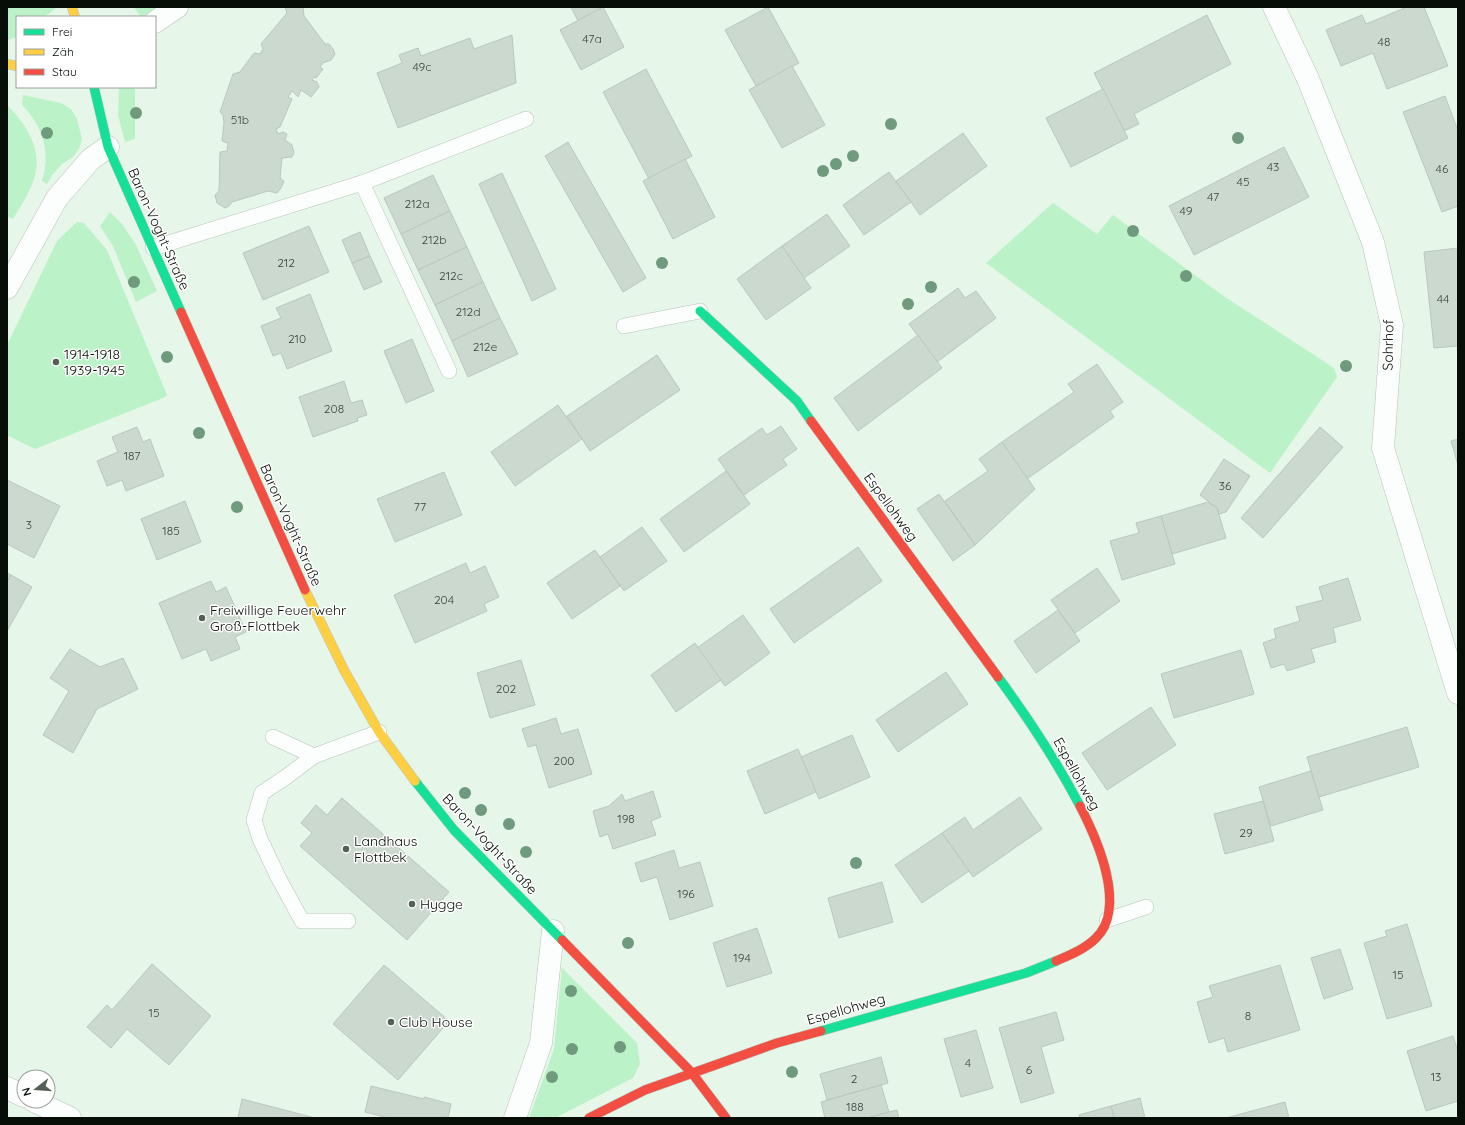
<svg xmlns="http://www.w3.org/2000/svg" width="1465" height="1125" viewBox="0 0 1465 1125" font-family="Quicksand,sans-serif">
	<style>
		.green { fill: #bcf2c7 }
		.building { fill: #ccd9cf; stroke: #bbc7be }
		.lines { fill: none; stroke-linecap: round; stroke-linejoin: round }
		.lane-casing { stroke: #b7c3b9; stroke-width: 16 }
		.street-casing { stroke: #b7c3b9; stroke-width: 23 }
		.fast-casing { stroke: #b7c3b9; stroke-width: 10 }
		.slow-casing { stroke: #b7c3b9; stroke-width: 10 }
		.jam-casing { stroke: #b7c3b9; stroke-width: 10 }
		.lane { stroke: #fbfefc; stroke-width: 15 }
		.street { stroke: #fbfefc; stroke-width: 22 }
		.fast { stroke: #16e098; stroke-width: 9 }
		.slow { stroke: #ffcf43; stroke-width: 9 }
		.jam { stroke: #f24e42; stroke-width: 9 }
		.tree { fill: #709a7d }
		.poi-dot { fill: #545f56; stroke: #fff; stroke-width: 1.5 }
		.labels { text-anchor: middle; stroke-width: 3; stroke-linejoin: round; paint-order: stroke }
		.number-label { font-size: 12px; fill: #384139 }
		.street-label { font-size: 14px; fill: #060e07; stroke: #fff }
		.poi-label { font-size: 14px; fill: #060e07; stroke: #fff; text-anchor: start }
	</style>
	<rect width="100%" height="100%" fill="#e6f6e9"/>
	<g class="green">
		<path d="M 7,7 L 55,7 L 55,9 L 44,17 L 17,17 L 17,37 L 7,40 Z"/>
		<path d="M 134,7 L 156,7 L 147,14 L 141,17 Z"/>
		<path d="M 119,87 L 135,87 L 135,139 L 125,142 L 118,115 Z"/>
		<path d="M 23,95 L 61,103 L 71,109 L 77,119 L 82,139 L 79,149 L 73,157 L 62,164 L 53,174 L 47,184 L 42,181 C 51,153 43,126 22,105 Z"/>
		<path d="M 7,105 C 29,127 46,155 31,187 C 26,198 19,209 13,219 L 7,216 Z"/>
		<path d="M 1053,203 L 1097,234 L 1113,215 L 1222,295 L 1334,368 L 1337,377 L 1270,473 L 986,263 Z"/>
		<path d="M 110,212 L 123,225 L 136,245 L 157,291 L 136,302 L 113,246 L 100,226 Z"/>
		<path d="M 77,222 L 84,223 L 107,250 L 167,395 L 163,398 L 35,449 L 7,435 L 7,345 L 57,241 Z"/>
		<path d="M 562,968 L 637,1043 L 640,1064 L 633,1078 L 555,1118 L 529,1118 L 554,1049 Z"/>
	</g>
	<g class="building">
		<path d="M 285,7 L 303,7 L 304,16 L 325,44 L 329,44 L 333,49 L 335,54 L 331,60 L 323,63 L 320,67 L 323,69 L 316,78 L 314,77 L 312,80 L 317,82 L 319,87 L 311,97 L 301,90 L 298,97 L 292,91 L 288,97 L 292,99 L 280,127 L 276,129 L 278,134 L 283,132 L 287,134 L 285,140 L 292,145 L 294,153 L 292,157 L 282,158 L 280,178 L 284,181 L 281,188 L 277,193 L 268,191 L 232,202 L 229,206 L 225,208 L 217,203 L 215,195 L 219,191 L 220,152 L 227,151 L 228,143 L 222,141 L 224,123 L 223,115 L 220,112 L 233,74 L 240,72 L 254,53 L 260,54 L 263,49 L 261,44 L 287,13 Z"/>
		<path d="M 571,7 L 604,7 L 578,21 Z"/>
		<path d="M 603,7 L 624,47 L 581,70 L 560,30 Z"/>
		<path d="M 768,7 L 799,63 L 756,86 L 725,30 Z"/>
		<path d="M 1407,7 L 1424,7 L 1448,66 L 1387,89 L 1373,53 L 1341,66 L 1326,30 L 1362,15 L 1366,24 Z"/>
		<path d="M 1207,15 L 1231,64 L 1134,114 L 1139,124 L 1124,131 L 1094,73 Z"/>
		<path d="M 512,35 L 516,83 L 398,128 L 377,73 L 402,63 L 399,55 L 418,48 L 421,56 L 470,38 L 474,49 Z"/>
		<path d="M 792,66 L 825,125 L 782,148 L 749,90 Z"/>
		<path d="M 646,69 L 692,156 L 649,179 L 603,92 Z"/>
		<path d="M 1103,89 L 1128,138 L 1071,167 L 1046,118 Z"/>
		<path d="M 1445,96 L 1458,131 L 1458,206 L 1442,212 L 1403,112 Z"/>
		<path d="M 963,133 L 987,166 L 920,215 L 896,181 Z"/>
		<path d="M 568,142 L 646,278 L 623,292 L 545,156 Z"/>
		<path d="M 1284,147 L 1309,197 L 1194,255 L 1169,206 Z"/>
		<path d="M 685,159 L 715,217 L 673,239 L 643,181 Z"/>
		<path d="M 889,172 L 911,202 L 864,235 L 843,205 Z"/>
		<path d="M 502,173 L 556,289 L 532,301 L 479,184 Z"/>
		<path d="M 433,175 L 450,211 L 401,234 L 384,198 Z"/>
		<path d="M 450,211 L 467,247 L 418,270 L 401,234 Z"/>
		<path d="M 827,214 L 850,246 L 804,278 L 782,246 Z"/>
		<path d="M 309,226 L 329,272 L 263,300 L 243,253 Z"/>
		<path d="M 360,232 L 370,256 L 352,263 L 342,240 Z"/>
		<path d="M 782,246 L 811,288 L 766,320 L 737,279 Z"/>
		<path d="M 467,247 L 483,282 L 435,305 L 418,270 Z"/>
		<path d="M 1458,248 L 1458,346 L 1434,348 L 1424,252 Z"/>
		<path d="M 370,256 L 382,282 L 364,290 L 352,263 Z"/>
		<path d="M 483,282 L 500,318 L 452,341 L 435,305 Z"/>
		<path d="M 958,288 L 965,298 L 976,291 L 996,318 L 937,362 L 909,324 Z"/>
		<path d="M 310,294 L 332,351 L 287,369 L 281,353 L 273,356 L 261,326 L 281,318 L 276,308 Z"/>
		<path d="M 500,318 L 518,354 L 468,377 L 452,341 Z"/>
		<path d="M 918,335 L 942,368 L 858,431 L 834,398 Z"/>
		<path d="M 412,339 L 434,391 L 406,403 L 384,351 Z"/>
		<path d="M 657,355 L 680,390 L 590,451 L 567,416 Z"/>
		<path d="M 1097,364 L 1123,402 L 1110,411 L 1114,417 L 1027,479 L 1002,442 L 1074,392 L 1068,384 Z"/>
		<path d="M 344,381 L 351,403 L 362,400 L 367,415 L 357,418 L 358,421 L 313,437 L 299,397 Z"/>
		<path d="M 558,405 L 582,439 L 515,486 L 491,452 Z"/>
		<path d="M 781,426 L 797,449 L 783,459 L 787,465 L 744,495 L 718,459 L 762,428 L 767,435 Z"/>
		<path d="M 137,427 L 143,442 L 150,439 L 164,476 L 126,491 L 122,480 L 107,486 L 97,461 L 118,452 L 112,437 Z"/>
		<path d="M 1320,427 L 1343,447 L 1263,538 L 1241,518 Z"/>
		<path d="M 1458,439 L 1458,465 L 1451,441 Z"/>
		<path d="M 1002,442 L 1035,489 L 975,545 L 945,501 L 988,471 L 979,459 Z"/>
		<path d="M 1224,459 L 1250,476 L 1226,512 L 1219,514 L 1217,508 L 1200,495 Z"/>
		<path d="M 726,471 L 750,504 L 684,552 L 660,519 Z"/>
		<path d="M 444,472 L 462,515 L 395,542 L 377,499 Z"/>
		<path d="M 7,480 L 60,506 L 34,558 L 7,544 Z"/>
		<path d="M 939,494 L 975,545 L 953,561 L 917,509 Z"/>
		<path d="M 185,501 L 201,542 L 157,560 L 141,519 Z"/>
		<path d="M 1208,502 L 1217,508 L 1226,538 L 1172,554 L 1161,516 Z"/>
		<path d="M 1161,516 L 1175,564 L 1122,580 L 1110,541 L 1139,533 L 1136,523 Z"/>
		<path d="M 642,527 L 667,561 L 624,591 L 600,557 Z"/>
		<path d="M 858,547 L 882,581 L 794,643 L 770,609 Z"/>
		<path d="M 595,550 L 620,586 L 572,619 L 547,583 Z"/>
		<path d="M 466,563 L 470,573 L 485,566 L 499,597 L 484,604 L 487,611 L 415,643 L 394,595 Z"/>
		<path d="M 1097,568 L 1120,601 L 1075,633 L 1051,600 Z"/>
		<path d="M 7,573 L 11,575 L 7,582 Z"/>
		<path d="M 11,575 L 32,587 L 7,631 L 7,582 Z"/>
		<path d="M 1348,578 L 1361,620 L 1333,628 L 1336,642 L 1311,649 L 1315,662 L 1287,671 L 1284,664 L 1271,668 L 1263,643 L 1276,638 L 1274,629 L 1300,621 L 1296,607 L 1323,600 L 1319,587 Z"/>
		<path d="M 211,581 L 216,592 L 226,587 L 246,632 L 235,637 L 240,649 L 211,661 L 206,649 L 182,659 L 159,603 Z"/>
		<path d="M 1058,610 L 1080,641 L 1036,673 L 1014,641 Z"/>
		<path d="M 743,615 L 770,653 L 725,686 L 697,648 Z"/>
		<path d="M 695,643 L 721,680 L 676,712 L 651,675 Z"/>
		<path d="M 70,649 L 100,667 L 123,658 L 138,689 L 97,709 L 73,753 L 43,735 L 69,691 L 50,678 Z"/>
		<path d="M 1241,650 L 1254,694 L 1174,718 L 1161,674 Z"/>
		<path d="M 521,660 L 535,705 L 490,718 L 477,673 Z"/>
		<path d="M 946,672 L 968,704 L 898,752 L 876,720 Z"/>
		<path d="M 1151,707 L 1176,745 L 1107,790 L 1082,753 Z"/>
		<path d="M 556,718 L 561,734 L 578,729 L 592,774 L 549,788 L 536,745 L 528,747 L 522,729 Z"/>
		<path d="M 1407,727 L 1419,767 L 1319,797 L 1307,757 Z"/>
		<path d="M 852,735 L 870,777 L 819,799 L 801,757 Z"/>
		<path d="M 798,749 L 816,792 L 765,814 L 747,771 Z"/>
		<path d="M 1311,771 L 1323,810 L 1271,826 L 1259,787 Z"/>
		<path d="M 653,791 L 661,817 L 651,821 L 656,835 L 613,849 L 608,834 L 600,837 L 593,811 L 609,806 L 622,794 L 625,801 Z"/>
		<path d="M 1020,797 L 1042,829 L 973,877 L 942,833 L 965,817 L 973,830 Z"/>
		<path d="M 342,798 L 449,892 L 407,940 L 300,846 L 312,833 L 301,823 L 316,805 L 327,815 Z"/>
		<path d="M 1263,801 L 1274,841 L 1225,854 L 1214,814 Z"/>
		<path d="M 942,833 L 969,871 L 922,903 L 895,865 Z"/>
		<path d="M 674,850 L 679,868 L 700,862 L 713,906 L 670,920 L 657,877 L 641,882 L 635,863 Z"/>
		<path d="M 882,882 L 893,922 L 839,938 L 828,898 Z"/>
		<path d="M 1407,924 L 1432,1006 L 1387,1019 L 1364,943 L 1387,936 L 1385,931 Z"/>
		<path d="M 757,928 L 772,973 L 727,987 L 713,943 Z"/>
		<path d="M 1340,949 L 1353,989 L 1324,999 L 1311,958 Z"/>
		<path d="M 152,964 L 211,1016 L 169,1065 L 127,1029 L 111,1048 L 87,1027 L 107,1005 L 112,1010 Z"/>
		<path d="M 384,965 L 449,1021 L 398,1080 L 333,1024 Z"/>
		<path d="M 1280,965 L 1300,1030 L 1228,1052 L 1224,1038 L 1209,1043 L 1197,1002 L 1213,997 L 1209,986 Z"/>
		<path d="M 1056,1012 L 1064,1040 L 1041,1047 L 1054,1093 L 1021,1103 L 999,1028 Z"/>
		<path d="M 976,1030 L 993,1088 L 961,1097 L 944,1039 Z"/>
		<path d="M 1453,1036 L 1458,1052 L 1458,1101 L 1426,1111 L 1407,1051 Z"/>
		<path d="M 881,1057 L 888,1083 L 827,1100 L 820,1074 Z"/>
		<path d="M 881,1085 L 889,1112 L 867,1118 L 825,1118 L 821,1102 Z"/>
		<path d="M 371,1086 L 424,1099 L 424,1097 L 451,1104 L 448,1118 L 388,1118 L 365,1112 Z"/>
		<path d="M 1140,1098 L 1145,1118 L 1114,1118 L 1111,1106 Z"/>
		<path d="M 242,1099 L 315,1118 L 238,1118 Z"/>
		<path d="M 1285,1102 L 1289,1118 L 1226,1118 Z"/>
		<path d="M 1111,1106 L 1114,1118 L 1080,1118 L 1079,1115 Z"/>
		<path d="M 897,1110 L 899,1118 L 867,1118 L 889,1112 Z"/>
	</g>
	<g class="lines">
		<g class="lane-casing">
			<g id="lane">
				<path d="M 362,183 L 449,371"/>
				<path d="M 153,248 L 362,183 L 526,119"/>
				<path d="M 624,326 L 700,311"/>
				<path d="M 273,737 L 314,756 L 379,732"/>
				<path d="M 314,756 L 286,777 L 262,793 L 254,820 L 260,839 L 278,877 L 302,921 L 348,921"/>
				<path d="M 1107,920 L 1146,907"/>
			</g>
		</g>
		<g class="street-casing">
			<g id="street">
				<path d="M 1274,7 L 1308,79 L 1373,242 L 1392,325 L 1383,448 L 1458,693"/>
				<path d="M 155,22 L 177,7"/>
				<path d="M 7,288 L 57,198 L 91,159 L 108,147"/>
				<path d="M 7,1088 L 24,1096"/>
				<path d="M 34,1101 L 70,1118"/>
				<path d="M 515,1118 L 541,1043 L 553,931"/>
			</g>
		</g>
		<g class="fast-casing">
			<g id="fast">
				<path d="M 94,87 L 108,147 L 181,312"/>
				<path d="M 700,311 L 797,401 L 811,421"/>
				<path d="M 998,677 C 1028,718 1056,760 1080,806"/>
				<path d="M 415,781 L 454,830 L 562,940"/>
				<path d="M 821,1031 L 1026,973 L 1056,961"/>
			</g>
		</g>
		<g class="slow-casing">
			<g id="slow">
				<path d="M 72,7 L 75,17"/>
				<path d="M 7,64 L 17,66"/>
				<path d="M 305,590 L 344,670 L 379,732 L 415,781"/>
			</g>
		</g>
		<g class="jam-casing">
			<g id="jam">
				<path d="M 181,312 L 305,590"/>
				<path d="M 811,421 L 998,677"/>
				<path d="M 562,940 L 692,1073 L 726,1118"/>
				<path d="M 1056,961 C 1070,955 1085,949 1096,938 C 1128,907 1096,837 1080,806"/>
				<path d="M 589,1118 L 645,1090 L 777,1043 L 821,1031"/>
			</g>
		</g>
		<use href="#lane" class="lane"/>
		<use href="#street" class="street"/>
		<use href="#fast" class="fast"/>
		<use href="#slow" class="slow"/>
		<use href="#jam" class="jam"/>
	</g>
	<g class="tree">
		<circle cx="136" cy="113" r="6"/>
		<circle cx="891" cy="124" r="6"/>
		<circle cx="47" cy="133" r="6"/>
		<circle cx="1238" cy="138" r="6"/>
		<circle cx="853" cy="156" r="6"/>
		<circle cx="836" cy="164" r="6"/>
		<circle cx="823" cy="171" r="6"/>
		<circle cx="1133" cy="231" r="6"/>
		<circle cx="662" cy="263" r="6"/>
		<circle cx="1186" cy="276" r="6"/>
		<circle cx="134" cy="282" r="6"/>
		<circle cx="931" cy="287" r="6"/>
		<circle cx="908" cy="304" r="6"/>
		<circle cx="167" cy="357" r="6"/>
		<circle cx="1346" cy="366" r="6"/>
		<circle cx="199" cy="433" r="6"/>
		<circle cx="237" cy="507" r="6"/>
		<circle cx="465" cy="793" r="6"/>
		<circle cx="481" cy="810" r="6"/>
		<circle cx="509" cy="824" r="6"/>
		<circle cx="526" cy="852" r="6"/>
		<circle cx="856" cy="863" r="6"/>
		<circle cx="628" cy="943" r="6"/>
		<circle cx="571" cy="991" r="6"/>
		<circle cx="620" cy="1047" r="6"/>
		<circle cx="572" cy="1049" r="6"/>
		<circle cx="792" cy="1072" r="6"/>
		<circle cx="552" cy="1077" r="6"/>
	</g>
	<g class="poi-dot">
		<circle cx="56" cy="362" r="4"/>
		<circle cx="202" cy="618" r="4"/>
		<circle cx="346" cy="849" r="4"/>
		<circle cx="412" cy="904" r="4"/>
		<circle cx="391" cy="1022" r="4"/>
	</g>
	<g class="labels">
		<g class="number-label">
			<text x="592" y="43">47a</text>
			<text x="1384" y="46">48</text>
			<text x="422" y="71">49c</text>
			<text x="240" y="124">51b</text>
			<text x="1273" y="171">43</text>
			<text x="1442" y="173">46</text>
			<text x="1243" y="186">45</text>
			<text x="1213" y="201">47</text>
			<text x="417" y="208">212a</text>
			<text x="1186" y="215">49</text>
			<text x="434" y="244">212b</text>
			<text x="286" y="267">212</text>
			<text x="451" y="280">212c</text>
			<text x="1443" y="303">44</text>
			<text x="468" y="316">212d</text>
			<text x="297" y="343">210</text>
			<text x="485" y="351">212e</text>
			<text x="334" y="413">208</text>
			<text x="132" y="460">187</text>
			<text x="1225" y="490">36</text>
			<text x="420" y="511">77</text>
			<text x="29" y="529">3</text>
			<text x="171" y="535">185</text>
			<text x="444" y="604">204</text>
			<text x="506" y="693">202</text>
			<text x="564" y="765">200</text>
			<text x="626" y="823">198</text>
			<text x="1246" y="837">29</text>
			<text x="686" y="898">196</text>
			<text x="742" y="962">194</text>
			<text x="1398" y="979">15</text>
			<text x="154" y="1017">15</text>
			<text x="1248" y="1020">8</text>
			<text x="968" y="1067">4</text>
			<text x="1029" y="1074">6</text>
			<text x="1436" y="1081">13</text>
			<text x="854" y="1083">2</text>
			<text x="855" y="1111">188</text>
		</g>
		<g class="street-label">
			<text transform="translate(159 229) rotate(66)" y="5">Baron-Voght-Straße</text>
			<text transform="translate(1388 345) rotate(-89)" y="5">Sohrhof</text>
			<text transform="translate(891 507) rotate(54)" y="5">Espellohweg</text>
			<text transform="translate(291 525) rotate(66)" y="5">Baron-Voght-Straße</text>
			<text transform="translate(1077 774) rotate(61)" y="5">Espellohweg</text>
			<text transform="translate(490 844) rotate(47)" y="5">Baron-Voght-Straße</text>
			<text transform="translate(846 1009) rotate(-16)" y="5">Espellohweg</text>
		</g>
		<g class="poi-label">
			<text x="64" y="359">1914-1918<tspan x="64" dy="16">1939-1945</tspan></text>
			<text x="210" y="615">Freiwillige Feuerwehr<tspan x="210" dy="16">Groß-Flottbek</tspan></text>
			<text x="354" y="846">Landhaus<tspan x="354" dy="16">Flottbek</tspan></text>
			<text x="420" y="909">Hygge</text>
			<text x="399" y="1027">Club House</text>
		</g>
	</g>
	<rect width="1465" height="1125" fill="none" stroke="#060e07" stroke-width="16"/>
	<rect x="16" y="16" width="140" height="72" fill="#ffffff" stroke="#9b9f9c"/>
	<rect x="24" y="29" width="20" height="6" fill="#16e098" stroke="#9b9f9c"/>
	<text x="52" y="36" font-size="12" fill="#060e07">Frei</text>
	<rect x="24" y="49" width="20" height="6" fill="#ffcf43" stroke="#9b9f9c"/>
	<text x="52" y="56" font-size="12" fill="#060e07">Zäh</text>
	<rect x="24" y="69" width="20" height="6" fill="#f24e42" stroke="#9b9f9c"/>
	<text x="52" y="76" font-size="12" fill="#060e07">Stau</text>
	<g transform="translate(36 1089) rotate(253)"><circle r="19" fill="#ffffff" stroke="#9b9f9c"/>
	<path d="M0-3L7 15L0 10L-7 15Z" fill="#545f56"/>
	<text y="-6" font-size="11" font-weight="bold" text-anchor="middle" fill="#060e07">N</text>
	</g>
</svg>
